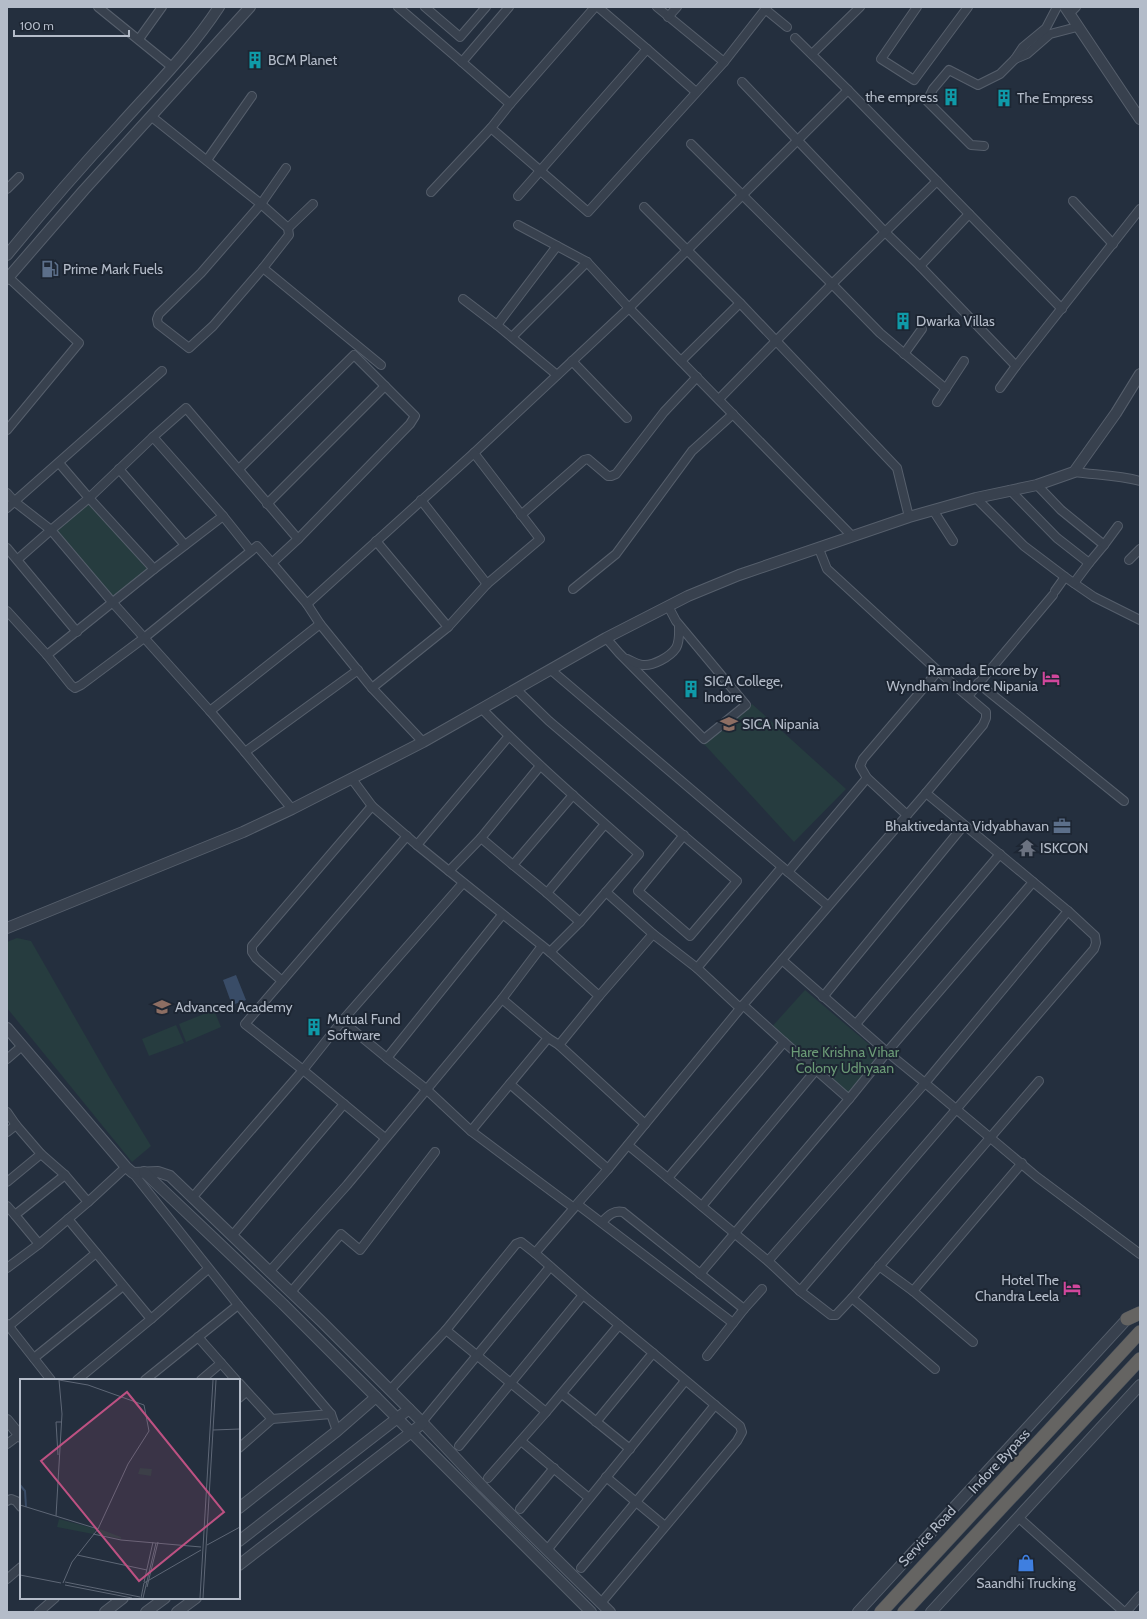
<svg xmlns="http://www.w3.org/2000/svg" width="1147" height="1619" viewBox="0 0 1147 1619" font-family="Cabin,sans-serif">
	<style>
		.green { fill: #263c3f }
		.water { fill: #394c67 }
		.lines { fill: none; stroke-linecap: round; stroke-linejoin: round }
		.minor-casing { stroke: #565f6c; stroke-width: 10 }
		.tertiary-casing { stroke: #565f6c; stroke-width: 12 }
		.trunk-casing { stroke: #434c59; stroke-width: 14 }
		.minor { stroke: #38414e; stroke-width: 8 }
		.tertiary { stroke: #38414e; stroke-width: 10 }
		.trunk { stroke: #656462; stroke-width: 13 }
		.labels { text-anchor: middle; stroke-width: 4; stroke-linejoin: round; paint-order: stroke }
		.poi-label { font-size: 14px; fill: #b4bcc9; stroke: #1d2633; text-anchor: start }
		.park-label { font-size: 14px; fill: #6b9a76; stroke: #1d2633 }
		.street-label { font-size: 14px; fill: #b4bcc9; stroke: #1d2633 }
		.inset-river { fill: none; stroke: #394c67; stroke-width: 2 }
		.inset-road { fill: none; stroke: #5e6776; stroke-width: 1 }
		.view { fill: #bd5182; fill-opacity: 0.15; stroke: #bd5182; stroke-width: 2 }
		.inset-edge { fill: none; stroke: #b4bcc9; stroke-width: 2 }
	</style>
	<rect width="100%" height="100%" fill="#242f3e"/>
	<g class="green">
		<path d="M 89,503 L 149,571 L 110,604 L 52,535 Z"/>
		<path d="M 752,704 L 846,789 L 794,842 L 704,744 Z"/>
		<path d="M 17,938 L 31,941 L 109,1077 L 151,1146 L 132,1162 L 7,1008 L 7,942 Z"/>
		<path d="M 805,990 L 884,1057 L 849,1100 L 769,1030 Z"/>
		<path d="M 214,1010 L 221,1027 L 186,1042 L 179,1024 Z"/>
		<path d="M 176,1025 L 184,1043 L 149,1056 L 142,1039 Z"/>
	</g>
	<path class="water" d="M 236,975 L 246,1000 L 232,1005 L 223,980 Z"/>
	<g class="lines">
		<g class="minor-casing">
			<g id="minor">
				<path d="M 98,7 L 172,67"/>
				<path d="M 398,7 L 462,62"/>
				<path d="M 425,7 L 460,37 L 486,7"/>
				<path d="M 509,7 L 462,62 L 510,104"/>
				<path d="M 595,7 L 510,104 L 491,128 L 588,212 L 724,62 L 657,7"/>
				<path d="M 917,7 L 881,59 L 914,80 L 968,7"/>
				<path d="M 765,9 L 787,27"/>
				<path d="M 1069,14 L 1076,7"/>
				<path d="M 668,17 L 677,7"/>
				<path d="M 795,38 L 848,90 L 1062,309"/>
				<path d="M 139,39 L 162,7"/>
				<path d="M 647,49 L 696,92"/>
				<path d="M 812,54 L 860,7"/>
				<path d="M 1015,59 L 1027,54 L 1050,34 L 1077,27"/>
				<path d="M 724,62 L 767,7"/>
				<path d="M 742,82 L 885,232 L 920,266 L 1016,366 L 1140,209"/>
				<path d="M 152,117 L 261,204 L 288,228 L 289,235 L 263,268 L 381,365"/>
				<path d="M 691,144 L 832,284 L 880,333 L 946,389"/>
				<path d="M 984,146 L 971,145 L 927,101 L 933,89 L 949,70 L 978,85 L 1000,74 L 1015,59 L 1023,47 L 1046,28 L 1057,7"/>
				<path d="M 207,160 L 252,96"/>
				<path d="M 7,189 L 19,177"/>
				<path d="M 431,192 L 491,128"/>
				<path d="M 518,196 L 647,49 L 598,7"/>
				<path d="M 1073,201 L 1113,244"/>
				<path d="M 644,207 L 740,303 L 897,468 L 909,517"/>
				<path d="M 518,225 L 587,262 L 629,308 L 852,536"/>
				<path d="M 288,228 L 313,204"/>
				<path d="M 920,266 L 969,214"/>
				<path d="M 263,268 L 213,326 L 189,348 L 158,324 L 157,319 L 159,314 L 201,273 L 261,204 L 286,168"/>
				<path d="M 7,276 L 79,343 L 7,430"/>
				<path d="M 463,299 L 497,325 L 557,375"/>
				<path d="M 497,325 L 557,246"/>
				<path d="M 512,337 L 587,262"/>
				<path d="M 904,354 L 922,329"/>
				<path d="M 572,361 L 627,418"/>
				<path d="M 681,361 L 740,303"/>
				<path d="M 1000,388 L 1016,366"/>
				<path d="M 719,399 L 832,284 L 937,181"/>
				<path d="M 937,402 L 964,361"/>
				<path d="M 59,463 L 89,498 L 153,437"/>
				<path d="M 119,469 L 185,545"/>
				<path d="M 239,469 L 354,355 L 415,416 L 410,424 L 298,539 L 272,563 L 307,604 L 474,453 L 629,308 L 848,90"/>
				<path d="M 1074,472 C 1096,475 1118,475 1140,481"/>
				<path d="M 1010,490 L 1057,538 L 1089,563 L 1104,545 L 1061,510 L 1037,485"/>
				<path d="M 7,493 L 15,502 L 51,530 L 89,498 L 154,569"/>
				<path d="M 976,498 L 1024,546 L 1065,577 L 1094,597 L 1140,620"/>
				<path d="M 421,500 L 487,584"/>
				<path d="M 267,504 L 385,386"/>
				<path d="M 7,508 L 162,371"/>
				<path d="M 933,510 L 953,541"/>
				<path d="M 521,515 L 584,460 L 588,459 L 608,476 L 611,476 L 616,474 L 664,412 L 697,377"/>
				<path d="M 376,541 L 448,627"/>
				<path d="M 1104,545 L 1118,526"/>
				<path d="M 7,548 L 77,632"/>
				<path d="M 819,549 L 827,569 L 938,671 L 986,712 L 986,718 L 983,725 L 926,793 L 1068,911 L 925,1083 L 1037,1177 L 1140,1254"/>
				<path d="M 251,551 L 257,546 L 272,563"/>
				<path d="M 18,559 L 51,530 L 113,603 L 210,711 L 320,624 L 372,688 L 423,742"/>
				<path d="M 1129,560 L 1140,549"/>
				<path d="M 1074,583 L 1089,563"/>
				<path d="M 573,589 L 616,554 L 692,451 L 733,414"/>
				<path d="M 1055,591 L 1065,577"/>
				<path d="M 307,604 L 320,624"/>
				<path d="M 7,611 L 47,655 L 71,685 L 75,688 L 81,685 L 144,638 L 251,551 L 223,516"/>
				<path d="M 606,638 L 619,653 L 704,739 L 746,705 L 676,621 L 668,606"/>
				<path d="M 47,655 L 154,569 L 223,516 L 153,437 L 186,408 L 298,539"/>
				<path d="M 627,659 C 632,661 638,665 643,665 C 653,666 670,657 676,648 C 680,641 679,633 679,626"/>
				<path d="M 551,670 L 828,906"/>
				<path d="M 978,683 L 1124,801"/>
				<path d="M 372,688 L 448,627 L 487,584 L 540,539 L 474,453"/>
				<path d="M 516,689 L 549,721 L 737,881 L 690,936 L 638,891 L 684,835"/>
				<path d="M 969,695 L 1053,595"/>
				<path d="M 482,709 C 532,760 586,807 639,854 L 580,922 L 547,893 L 605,824"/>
				<path d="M 210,711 L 245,752 L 358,670"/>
				<path d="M 245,752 L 292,809"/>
				<path d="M 352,779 L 372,806"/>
				<path d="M 907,815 L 867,778 L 860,766 L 863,759 L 938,671"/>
				<path d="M 481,838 L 449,871 L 550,952 L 580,922"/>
				<path d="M 513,865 L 481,838 L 540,766"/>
				<path d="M 449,871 L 417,845 L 509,736"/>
				<path d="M 788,872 L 867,778"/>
				<path d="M 606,892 L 653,934 L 697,968 L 782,867"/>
				<path d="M 547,893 L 513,865 L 573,795"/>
				<path d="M 697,968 L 740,1008"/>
				<path d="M 282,981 L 256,958 L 252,952 L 252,946 L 372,806 L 417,845"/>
				<path d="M 599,996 L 653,934"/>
				<path d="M 823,997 L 964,825"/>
				<path d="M 502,999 L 548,1038"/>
				<path d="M 342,1021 L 387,1058 L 502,915"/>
				<path d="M 856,1024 L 1000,854"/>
				<path d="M 784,1042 L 816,1070"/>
				<path d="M 559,1045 L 645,1124"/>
				<path d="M 387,1058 L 426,1089 L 471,1131"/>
				<path d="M 7,1059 L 22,1046"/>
				<path d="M 510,1084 L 608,1169"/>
				<path d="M 7,1112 L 16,1125 L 41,1154 L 65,1175 L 88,1202 L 126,1167"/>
				<path d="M 7,1132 L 16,1125"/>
				<path d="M 385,1138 L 303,1070 L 342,1021 L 463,883"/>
				<path d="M 628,1145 L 768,1261 L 925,1083 L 887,1052 L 782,960 L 926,793"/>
				<path d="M 133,1173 L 238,1305 L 331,1414 L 337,1431"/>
				<path d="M 65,1175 L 15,1215 L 39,1244 L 88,1202"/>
				<path d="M 668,1178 L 784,1042 L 743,1005 L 782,960"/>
				<path d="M 7,1182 L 41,1154"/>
				<path d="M 192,1198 L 303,1070 L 245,1024 L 407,836"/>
				<path d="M 7,1206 L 15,1215"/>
				<path d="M 702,1206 L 816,1070 L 849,1099 L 887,1052 L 1033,882"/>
				<path d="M 68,1219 L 151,1319 L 208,1269"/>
				<path d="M 602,1222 C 608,1216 613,1210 623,1212 L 744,1309 L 733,1323 L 577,1204 L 608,1169 L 743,1005"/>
				<path d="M 232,1236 L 344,1104"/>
				<path d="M 535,1253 L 574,1208 L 471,1131 L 548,1038 L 559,1045 L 599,996 L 550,952"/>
				<path d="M 768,1261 L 800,1291 L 831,1315 L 836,1315 L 852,1298 L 1039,1081"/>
				<path d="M 879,1266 L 913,1291 L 1022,1163"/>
				<path d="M 7,1268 L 39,1244"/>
				<path d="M 269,1272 L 347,1185 L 502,999 L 542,946"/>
				<path d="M 700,1274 L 849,1099"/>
				<path d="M 800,1291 L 1094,949 L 1096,943 L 1095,936 L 1068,911"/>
				<path d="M 913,1291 L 973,1342"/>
				<path d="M 291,1292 L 341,1234 L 360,1250 L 435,1152"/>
				<path d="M 852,1298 L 935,1369"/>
				<path d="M 744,1309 L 762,1289"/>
				<path d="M 7,1324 L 51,1380"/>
				<path d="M 9,1326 L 96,1253"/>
				<path d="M 446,1330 L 546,1412"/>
				<path d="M 198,1337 L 236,1380"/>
				<path d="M 707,1356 L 733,1323"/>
				<path d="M 34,1358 L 123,1286"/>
				<path d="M 77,1380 L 151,1319"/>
				<path d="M 145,1380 L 238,1305"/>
				<path d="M 201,1380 L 221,1363"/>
				<path d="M 239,1383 L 272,1419"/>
				<path d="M 390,1390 L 446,1330 L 516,1244 L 521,1242 L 535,1253 L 583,1295 L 459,1446"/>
				<path d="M 562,1394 L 630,1449"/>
				<path d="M 239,1398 L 246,1392"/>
				<path d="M 422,1422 L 550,1267"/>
				<path d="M 596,1422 L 653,1353 L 619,1325"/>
				<path d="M 521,1441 L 589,1498"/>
				<path d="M 7,1444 L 19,1435"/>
				<path d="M 239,1448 L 272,1419 L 331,1414"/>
				<path d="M 606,1477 L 665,1526"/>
				<path d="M 488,1478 L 546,1412 L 619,1325 L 583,1295"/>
				<path d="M 7,1501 L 11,1499 L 16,1501 L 21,1507"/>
				<path d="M 520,1509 L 554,1468"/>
				<path d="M 1018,1517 L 1124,1612"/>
				<path d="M 547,1550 L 685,1381"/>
				<path d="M 581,1568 L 660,1473 L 715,1405"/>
				<path d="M 7,1579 L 21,1567"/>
				<path d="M 601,1603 L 737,1441 L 742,1432 L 740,1426 L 653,1353"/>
				<path d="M 39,1612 L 55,1598"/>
				<path d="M 1126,1612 L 1140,1596"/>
			</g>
		</g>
		<g class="tertiary-casing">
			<g id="tertiary">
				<path d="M 1065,7 L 1140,119"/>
				<path d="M 7,255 C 43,211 80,168 119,126 C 153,88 191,50 219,7"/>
				<path d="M 7,279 L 84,190 L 250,7"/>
				<path d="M 7,928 L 243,832 L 292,809 L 423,742 L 606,638 L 688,596 L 739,575 L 909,517 L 976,498 L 1037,485 L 1074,472 L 1116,413 L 1140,374"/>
				<path d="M 7,1028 L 126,1167 L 133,1173 L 158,1172 L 170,1176 L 322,1322 L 423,1423 L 483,1487 L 610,1612"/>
				<path d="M 144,1172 L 283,1304 L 591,1612"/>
				<path d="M 7,1420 L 21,1437"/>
				<path d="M 239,1508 L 337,1431 L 376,1397"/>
				<path d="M 239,1541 L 409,1409"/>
				<path d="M 239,1565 L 423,1423"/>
				<path d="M 105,1612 L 123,1598"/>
				<path d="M 146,1612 L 165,1598"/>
				<path d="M 177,1612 L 196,1598"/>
				<path d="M 858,1612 L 1127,1319"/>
				<path d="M 931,1612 L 1140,1385"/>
			</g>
		</g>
		<g class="trunk-casing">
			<g id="trunk">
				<path d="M 1127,1319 L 1140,1313"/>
				<path d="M 881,1612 L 1140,1332"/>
				<path d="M 904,1612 L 1140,1359"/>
			</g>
		</g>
		<use href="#minor" class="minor"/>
		<use href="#tertiary" class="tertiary"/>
		<use href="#trunk" class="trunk"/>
	</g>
	<defs>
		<g id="building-bare" transform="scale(1.38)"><path d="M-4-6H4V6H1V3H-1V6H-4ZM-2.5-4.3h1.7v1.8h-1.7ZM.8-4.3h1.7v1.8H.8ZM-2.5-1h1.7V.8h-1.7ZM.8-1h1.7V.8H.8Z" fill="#0f9aa8" stroke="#1d2633" stroke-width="2.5" paint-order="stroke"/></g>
		<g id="fuel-bare" transform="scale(1.38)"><path d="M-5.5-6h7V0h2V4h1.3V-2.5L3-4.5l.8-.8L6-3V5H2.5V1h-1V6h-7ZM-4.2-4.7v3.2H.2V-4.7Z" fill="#5c6f8a" stroke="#1d2633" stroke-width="2.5" paint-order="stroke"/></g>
		<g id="hotel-bare" transform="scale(1.38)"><path d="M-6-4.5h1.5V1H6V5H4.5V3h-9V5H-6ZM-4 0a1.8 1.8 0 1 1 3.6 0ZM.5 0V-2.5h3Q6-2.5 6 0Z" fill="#d1479c" stroke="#1d2633" stroke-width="2.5" paint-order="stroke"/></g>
		<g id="university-bare" transform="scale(1.38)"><path d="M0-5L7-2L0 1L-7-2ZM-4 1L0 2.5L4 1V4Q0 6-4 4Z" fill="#8d6e63" stroke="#1d2633" stroke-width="2.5" paint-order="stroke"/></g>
		<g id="office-bare" transform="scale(1.38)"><path d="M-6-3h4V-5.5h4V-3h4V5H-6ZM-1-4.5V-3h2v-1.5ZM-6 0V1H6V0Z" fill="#5c6f8a" stroke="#1d2633" stroke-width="2.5" paint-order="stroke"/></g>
		<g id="temple-bare" transform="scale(1.38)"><path d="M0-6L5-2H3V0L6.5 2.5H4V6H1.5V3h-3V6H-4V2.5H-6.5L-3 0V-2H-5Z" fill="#6b7280" stroke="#1d2633" stroke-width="2.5" paint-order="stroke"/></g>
		<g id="shop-bare" transform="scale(1.38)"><path d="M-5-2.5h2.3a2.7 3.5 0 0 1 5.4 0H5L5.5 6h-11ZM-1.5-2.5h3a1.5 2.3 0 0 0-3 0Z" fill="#3f7fe0" stroke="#1d2633" stroke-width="2.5" paint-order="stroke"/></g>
	</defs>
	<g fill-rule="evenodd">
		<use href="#building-bare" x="255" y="60"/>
		<use href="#building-bare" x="951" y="97"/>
		<use href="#building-bare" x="1004" y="98"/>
		<use href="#fuel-bare" x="50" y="269"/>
		<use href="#building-bare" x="903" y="321"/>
		<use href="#hotel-bare" x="1051" y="678"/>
		<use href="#building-bare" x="691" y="689"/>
		<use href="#university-bare" x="729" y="724"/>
		<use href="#office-bare" x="1062" y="826"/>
		<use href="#temple-bare" x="1027" y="848"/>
		<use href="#university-bare" x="162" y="1007"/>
		<use href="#building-bare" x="314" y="1027"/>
		<use href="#hotel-bare" x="1072" y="1288"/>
		<use href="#shop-bare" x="1026" y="1563"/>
	</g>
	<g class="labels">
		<g class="poi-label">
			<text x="268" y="65">BCM Planet</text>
			<text x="938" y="102" text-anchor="end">the empress</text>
			<text x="1017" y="103">The Empress</text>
			<text x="63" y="274">Prime Mark Fuels</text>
			<text x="916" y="326">Dwarka Villas</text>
			<text x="1038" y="675" text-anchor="end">Ramada Encore by<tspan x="1038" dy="16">Wyndham Indore Nipania</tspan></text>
			<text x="704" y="686">SICA College,<tspan x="704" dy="16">Indore</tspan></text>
			<text x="742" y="729">SICA Nipania</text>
			<text x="1049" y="831" text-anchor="end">Bhaktivedanta Vidyabhavan</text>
			<text x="1040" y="853">ISKCON</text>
			<text x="175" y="1012">Advanced Academy</text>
			<text x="327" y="1024">Mutual Fund<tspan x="327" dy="16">Software</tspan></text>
			<text x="1059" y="1285" text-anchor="end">Hotel The<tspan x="1059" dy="16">Chandra Leela</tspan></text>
			<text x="1026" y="1588" text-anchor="middle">Saandhi Trucking</text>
		</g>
		<g class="park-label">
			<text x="845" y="1057">Hare Krishna Vihar<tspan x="845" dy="16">Colony Udhyaan</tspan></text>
		</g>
		<g class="street-label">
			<text transform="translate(999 1461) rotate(-47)" y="5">Indore Bypass</text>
			<text transform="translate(927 1536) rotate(-47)" y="5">Service Road</text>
		</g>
	</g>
	<g transform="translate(20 1379)">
		<rect width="220" height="220" fill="#242f3e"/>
		<path d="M 120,89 L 132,90 L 131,97 L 118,95 ZM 39,140 L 76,150 L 73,155 L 37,148 ZM 80,150 L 101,158 L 101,160 L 77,155 Z" fill="#263c3f"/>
		<path class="inset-river" d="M 0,106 L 5,112 L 6,128"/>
		<path class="inset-road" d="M 39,1 L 68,6 L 124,26 L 129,52 L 108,85 L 78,150 L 52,183 L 43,204M 193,51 L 220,50M 38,76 L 36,43 L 42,43M 0,126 L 78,150M 36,137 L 42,35 L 39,1M 73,155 L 101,161 L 181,168M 187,166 L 220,148M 57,176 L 127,191M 0,196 L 41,204M 45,203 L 120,218M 124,203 L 133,163M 45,206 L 112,219M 127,208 L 138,163M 121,219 L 124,204 L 181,171M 123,219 L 136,164M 180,219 L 193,1M 183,219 L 196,1"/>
		<path class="view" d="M 107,13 L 204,133 L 119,202 L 21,82 Z"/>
		<rect width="220" height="220" class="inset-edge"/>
	</g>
	<rect width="1147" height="1619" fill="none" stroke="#b4bcc9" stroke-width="16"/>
	<path d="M14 30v6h115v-6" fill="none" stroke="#b4bcc9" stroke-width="2"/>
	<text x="20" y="30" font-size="12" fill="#b4bcc9" stroke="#1d2633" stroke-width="3" paint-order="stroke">100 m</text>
</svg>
